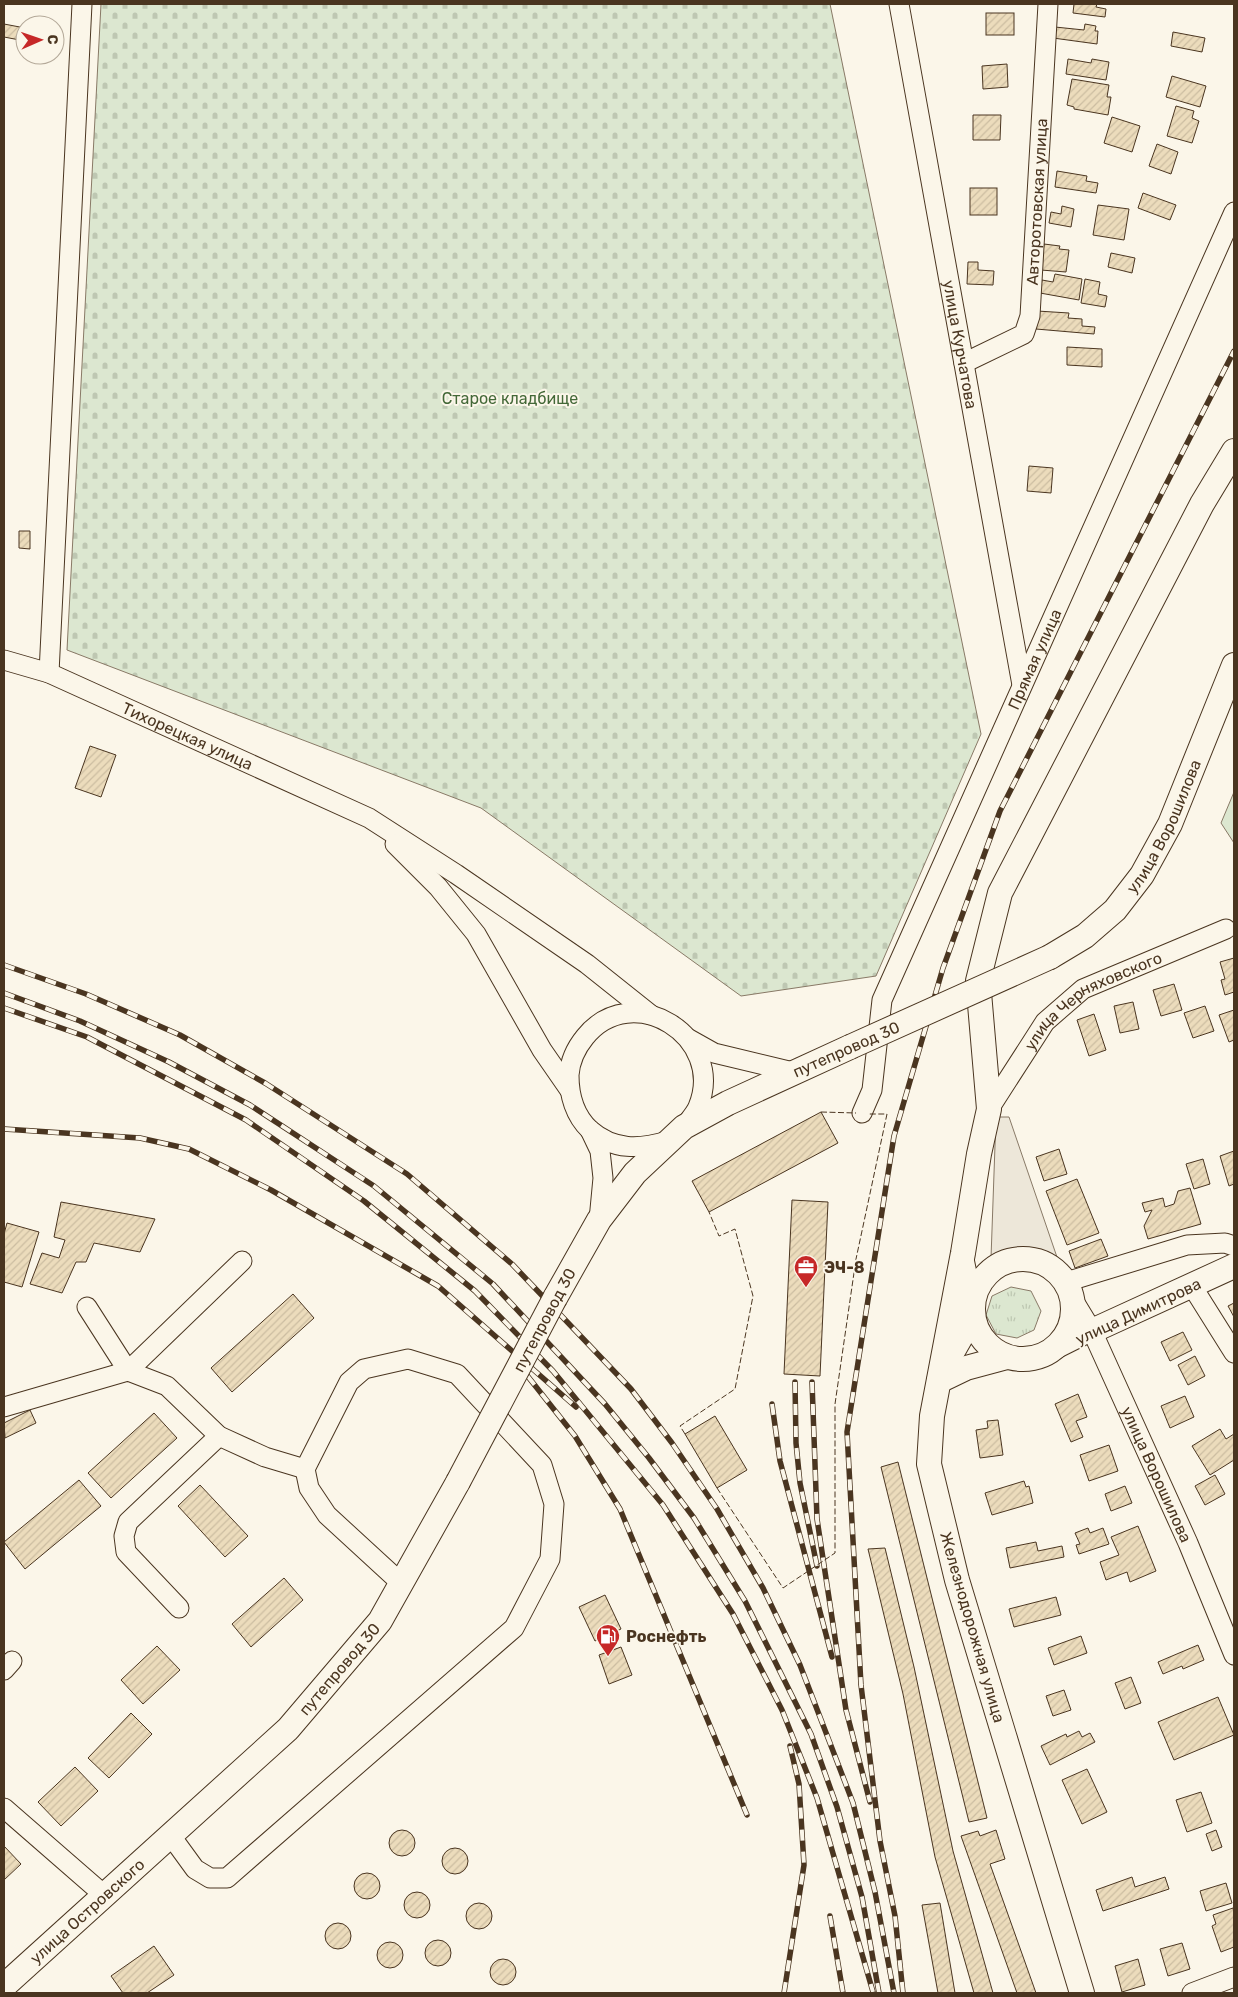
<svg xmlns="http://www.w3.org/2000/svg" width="1238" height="1997" viewBox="0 0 1238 1997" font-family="Rubik,sans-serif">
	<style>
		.grass { fill: url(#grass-tufts); stroke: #887966 }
		.cemetery { fill: url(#cemetery-stones); stroke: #887966 }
		.pitch { fill: #dce7d0; stroke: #887966 }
		.parking { fill: #ede7d9; stroke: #887966 }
		.building { fill: url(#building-hatch); stroke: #4a3520 }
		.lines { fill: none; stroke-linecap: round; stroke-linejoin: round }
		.minor-casing { stroke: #4a3520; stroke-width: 21 }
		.major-casing { stroke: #4a3520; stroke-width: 26 }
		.minor { stroke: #fbf6e9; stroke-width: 19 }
		.major { stroke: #fbf6e9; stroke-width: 24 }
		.rail-casing { stroke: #4a3520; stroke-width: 5.5 }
		.rail { stroke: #fbf6e9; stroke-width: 4; stroke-dasharray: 11; stroke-linecap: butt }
		.major-bridge-casing { stroke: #4a3520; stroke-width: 26; stroke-linecap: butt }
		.major-bridge { stroke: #fbf6e9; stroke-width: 24 }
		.fence { stroke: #4a3520; stroke-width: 1; stroke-dasharray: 6 2.5; stroke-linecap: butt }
		.labels { text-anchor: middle; stroke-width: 4; stroke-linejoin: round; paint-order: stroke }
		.street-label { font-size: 16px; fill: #4a3520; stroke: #fbf6e9 }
		.park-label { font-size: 16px; fill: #436837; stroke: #fbf6e9 }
		.poi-label { font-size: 16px; font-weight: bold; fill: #4a3520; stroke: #fbf6e9; text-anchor: start }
	</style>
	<defs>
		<pattern id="grass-tufts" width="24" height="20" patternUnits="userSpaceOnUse" patternTransform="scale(1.25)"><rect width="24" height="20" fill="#dce7d0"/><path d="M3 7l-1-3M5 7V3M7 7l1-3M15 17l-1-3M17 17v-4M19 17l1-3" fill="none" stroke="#bec7b2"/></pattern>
		<pattern id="cemetery-stones" width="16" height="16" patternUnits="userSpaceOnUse" patternTransform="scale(1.25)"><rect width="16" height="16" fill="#dce7d0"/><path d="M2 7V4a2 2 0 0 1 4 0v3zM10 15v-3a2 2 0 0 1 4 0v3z" fill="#bec7b2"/></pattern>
		<pattern id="building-hatch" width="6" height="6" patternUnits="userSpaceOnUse" patternTransform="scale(1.25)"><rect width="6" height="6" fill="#ecdcbc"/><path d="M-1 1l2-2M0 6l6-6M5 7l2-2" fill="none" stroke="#ccbda1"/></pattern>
	</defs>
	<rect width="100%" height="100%" fill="#fbf6e9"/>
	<path class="grass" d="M 1011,1287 L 1031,1291 L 1041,1311 L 1034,1330 L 1017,1338 L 996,1334 L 986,1315 L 992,1296 Z"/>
	<path class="cemetery" d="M 101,4 L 830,4 L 981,734 L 876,976 L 741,996 L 481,808 L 67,650 Z"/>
	<path class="pitch" d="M 1234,792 L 1234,843 L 1221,823 Z"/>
	<path class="parking" d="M 996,1117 L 1009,1117 L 1059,1263 L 1037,1254 L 1010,1254 L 991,1258 Z"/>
	<g class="building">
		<path d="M 1074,4 L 1097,4 L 1096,7 L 1106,9 L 1105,17 L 1073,13 Z"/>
		<rect x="986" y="13" width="28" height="22"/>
		<path d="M 4,24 L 25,28 L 25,41 L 4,37 Z"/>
		<path d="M 1085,24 L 1096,26 L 1095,31 L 1098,31 L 1097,44 L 1053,38 L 1055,27 L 1084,30 Z"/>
		<path d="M 1173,32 L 1205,38 L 1202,52 L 1171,46 Z"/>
		<path d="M 1068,59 L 1091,63 L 1092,59 L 1109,62 L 1106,80 L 1066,74 Z"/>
		<path d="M 1007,64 L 1008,87 L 983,89 L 982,66 Z"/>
		<path d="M 1172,76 L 1206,86 L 1200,107 L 1166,97 Z"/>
		<path d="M 1072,79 L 1109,85 L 1107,97 L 1111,97 L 1108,115 L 1074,109 L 1074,107 L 1067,105 Z"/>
		<path d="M 1176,106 L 1194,111 L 1192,118 L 1199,121 L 1192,143 L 1167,136 Z"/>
		<path d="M 973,115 L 1001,115 L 1000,140 L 973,140 Z"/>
		<path d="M 1112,117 L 1140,126 L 1132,152 L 1104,143 Z"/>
		<path d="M 1157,144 L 1178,152 L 1171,174 L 1149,166 Z"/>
		<path d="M 1057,171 L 1087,176 L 1086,181 L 1098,183 L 1096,193 L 1055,187 Z"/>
		<rect x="970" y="188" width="27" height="27"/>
		<path d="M 1143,193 L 1176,205 L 1170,220 L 1138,208 Z"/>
		<path d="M 1098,205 L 1129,209 L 1124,240 L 1093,235 Z"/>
		<path d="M 1062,206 L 1074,209 L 1071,227 L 1049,223 L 1051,212 L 1061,214 Z"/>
		<path d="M 1044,244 L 1060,246 L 1059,249 L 1069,250 L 1066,272 L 1041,270 Z"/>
		<path d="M 1111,253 L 1135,258 L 1132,273 L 1108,267 Z"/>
		<path d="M 968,262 L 978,262 L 978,270 L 994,271 L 993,285 L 967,284 Z"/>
		<path d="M 1055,274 L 1082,279 L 1079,300 L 1040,293 L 1042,280 L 1053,282 Z"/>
		<path d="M 1085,279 L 1100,282 L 1098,294 L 1107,296 L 1105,307 L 1081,303 Z"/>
		<path d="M 1037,311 L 1069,313 L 1068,318 L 1082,319 L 1082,326 L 1095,327 L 1094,334 L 1036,329 Z"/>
		<path d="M 1067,347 L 1102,349 L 1102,367 L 1067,365 Z"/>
		<path d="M 1029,466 L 1053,468 L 1051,493 L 1027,491 Z"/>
		<path d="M 19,531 L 30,531 L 30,549 L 19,548 Z"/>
		<path d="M 90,746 L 116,755 L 101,797 L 75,788 Z"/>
		<path d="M 1234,958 L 1234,992 L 1225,995 L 1221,980 L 1225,979 L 1220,962 Z"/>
		<path d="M 1174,984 L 1182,1010 L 1161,1016 L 1153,990 Z"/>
		<path d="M 1133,1002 L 1139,1029 L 1120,1033 L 1114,1006 Z"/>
		<path d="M 1205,1006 L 1214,1031 L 1193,1038 L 1184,1013 Z"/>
		<path d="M 1234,1010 L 1234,1040 L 1229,1042 L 1219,1015 Z"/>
		<path d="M 1094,1014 L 1106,1050 L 1089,1056 L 1077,1020 Z"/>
		<path d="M 821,1112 L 838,1143 L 709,1212 L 692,1181 Z"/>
		<path d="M 1059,1149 L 1067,1174 L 1044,1181 L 1036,1157 Z"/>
		<path d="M 1234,1151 L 1234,1184 L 1229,1186 L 1220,1156 Z"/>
		<path d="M 1203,1159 L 1210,1184 L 1194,1189 L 1186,1164 Z"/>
		<path d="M 1077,1179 L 1099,1233 L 1067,1245 L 1046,1191 Z"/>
		<path d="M 1190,1188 L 1201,1224 L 1148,1239 L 1144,1226 L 1152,1210 L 1145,1212 L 1142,1203 L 1163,1198 L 1165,1207 L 1174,1204 L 1178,1191 Z"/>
		<path d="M 792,1200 L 828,1202 L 820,1376 L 784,1374 Z"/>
		<path d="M 61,1202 L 155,1219 L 140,1252 L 94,1243 L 86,1262 L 76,1262 L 62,1293 L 30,1284 L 42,1253 L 59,1258 L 65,1240 L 54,1237 Z"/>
		<path d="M 7,1223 L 39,1232 L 22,1287 L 4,1282 L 4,1234 Z"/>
		<path d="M 1101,1239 L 1108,1256 L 1075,1268 L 1069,1251 Z"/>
		<path d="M 293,1294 L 314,1318 L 232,1392 L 211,1368 Z"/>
		<path d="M 1234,1303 L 1234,1317 L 1228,1306 Z"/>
		<path d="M 1183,1332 L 1192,1350 L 1170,1361 L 1161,1342 Z"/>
		<path d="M 1195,1356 L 1205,1376 L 1188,1385 L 1178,1365 Z"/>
		<path d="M 1078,1394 L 1087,1417 L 1076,1421 L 1083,1437 L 1071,1442 L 1055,1404 Z"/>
		<path d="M 1185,1396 L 1194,1417 L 1170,1428 L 1161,1406 Z"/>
		<path d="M 30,1410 L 36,1423 L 5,1438 L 4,1423 Z"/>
		<path d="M 154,1413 L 177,1438 L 111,1498 L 88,1473 Z"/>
		<path d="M 715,1416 L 747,1470 L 717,1488 L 685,1434 Z"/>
		<path d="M 998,1420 L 1003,1455 L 980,1458 L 976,1430 L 988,1428 L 987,1421 Z"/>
		<path d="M 1220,1429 L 1226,1439 L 1234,1434 L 1234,1460 L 1210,1475 L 1192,1446 Z"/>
		<path d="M 1109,1445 L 1118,1471 L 1089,1481 L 1080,1455 Z"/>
		<path d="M 898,1462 L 987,1818 L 969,1822 L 881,1467 Z"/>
		<path d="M 1215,1475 L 1225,1494 L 1205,1505 L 1195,1486 Z"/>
		<path d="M 79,1480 L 101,1506 L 25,1569 L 4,1542 Z"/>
		<path d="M 1024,1481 L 1026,1487 L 1029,1486 L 1033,1503 L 992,1515 L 985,1493 Z"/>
		<path d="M 200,1485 L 248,1536 L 225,1557 L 178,1506 Z"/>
		<path d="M 1125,1486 L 1132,1503 L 1111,1511 L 1105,1494 Z"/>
		<path d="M 1138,1526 L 1156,1571 L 1130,1582 L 1127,1572 L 1106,1580 L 1100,1562 L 1119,1555 L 1111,1537 Z"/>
		<path d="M 1088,1528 L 1090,1533 L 1103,1528 L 1109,1544 L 1079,1554 L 1076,1545 L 1080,1544 L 1075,1533 Z"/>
		<path d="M 1036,1542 L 1038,1551 L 1062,1546 L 1064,1557 L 1010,1568 L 1006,1548 Z"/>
		<path d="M 885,1548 L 914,1667 L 953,1851 L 993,1993 L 974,1993 L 935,1857 L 903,1694 L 868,1549 Z"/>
		<path d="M 284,1578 L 303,1600 L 251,1647 L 232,1624 Z"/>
		<path d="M 605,1595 L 621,1629 L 595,1641 L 579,1607 Z"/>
		<path d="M 1056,1597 L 1061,1615 L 1014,1627 L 1009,1609 Z"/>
		<path d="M 1081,1636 L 1087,1653 L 1054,1665 L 1048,1648 Z"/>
		<path d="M 1198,1645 L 1204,1660 L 1183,1669 L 1182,1666 L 1163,1674 L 1158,1662 Z"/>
		<path d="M 157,1646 L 180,1670 L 143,1704 L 121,1680 Z"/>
		<path d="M 621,1647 L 632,1675 L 609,1684 L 599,1655 Z"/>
		<path d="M 1131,1677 L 1141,1703 L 1125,1709 L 1115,1683 Z"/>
		<path d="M 1064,1690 L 1071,1710 L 1053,1716 L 1046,1696 Z"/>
		<path d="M 1218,1697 L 1234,1735 L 1174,1760 L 1158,1722 Z"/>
		<path d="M 131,1713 L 152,1734 L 109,1778 L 88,1758 Z"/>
		<path d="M 1079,1731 L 1082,1737 L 1090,1733 L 1095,1742 L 1050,1765 L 1041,1746 L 1066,1734 L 1067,1737 Z"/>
		<path d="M 75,1767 L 98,1791 L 61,1826 L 38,1802 Z"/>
		<path d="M 1087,1769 L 1107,1812 L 1082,1824 L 1062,1780 Z"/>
		<path d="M 1201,1792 L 1212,1823 L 1187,1832 L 1176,1800 Z"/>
		<circle cx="402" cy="1843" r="13"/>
		<path d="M 996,1830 L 1005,1859 L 990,1864 L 1036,1993 L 1017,1993 L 961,1836 L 978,1831 L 980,1836 Z"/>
		<path d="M 1216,1830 L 1222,1847 L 1212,1851 L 1206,1834 Z"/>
		<path d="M 4,1846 L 21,1864 L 4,1880 Z"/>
		<circle cx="455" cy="1861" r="13"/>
		<circle cx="367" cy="1886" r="13"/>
		<path d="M 1132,1877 L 1135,1887 L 1165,1877 L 1169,1889 L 1103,1911 L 1096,1890 Z"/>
		<path d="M 1226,1883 L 1232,1903 L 1206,1911 L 1200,1891 Z"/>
		<circle cx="417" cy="1905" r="13"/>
		<circle cx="479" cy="1916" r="13"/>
		<path d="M 940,1903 L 955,1993 L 938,1993 L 922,1905 Z"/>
		<path d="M 1233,1908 L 1234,1912 L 1234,1947 L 1221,1952 L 1212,1926 L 1216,1924 L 1213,1915 Z"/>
		<circle cx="338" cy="1936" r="13"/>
		<circle cx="438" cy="1953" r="13"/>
		<circle cx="390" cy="1955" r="13"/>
		<path d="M 1182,1943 L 1190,1969 L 1168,1976 L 1160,1949 Z"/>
		<path d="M 154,1946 L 174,1975 L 147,1993 L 123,1993 L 111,1976 Z"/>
		<circle cx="503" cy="1972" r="13"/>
		<path d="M 1138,1959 L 1145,1985 L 1122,1992 L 1115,1966 Z"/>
	</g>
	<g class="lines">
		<g class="minor-casing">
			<g id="minor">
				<path id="s1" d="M 899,4 L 1022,685"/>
				<path id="s2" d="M 964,363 L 1024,334 L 1030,316 L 1048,4"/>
				<path id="s3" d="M 4,660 L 49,673 L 369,818 L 456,874 L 587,964 L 651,1015"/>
				<path d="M 49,673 L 82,4"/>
				<path d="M 395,844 L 438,887 L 476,934 L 542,1050 L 569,1089"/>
				<path d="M 689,1039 L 714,1053 L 793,1072"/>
				<path id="s4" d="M 989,1109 L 1045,1022 L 1083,989 L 1226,929"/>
				<path id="s5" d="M 862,1113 L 872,1090 L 882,1000 L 1234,212"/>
				<path d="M 590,1130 L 600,1151 L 603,1178 L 599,1220"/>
				<path d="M 668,1141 C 640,1149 614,1151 590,1130 C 575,1116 569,1095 569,1075 C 570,1061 576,1048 585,1037 C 632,978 727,1037 698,1107 C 695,1114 689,1120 685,1126"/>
				<path d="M 964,1259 L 973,1302"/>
				<path d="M 1066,1282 L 1187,1245 L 1225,1243 L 1234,1246"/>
				<path d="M 1192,1286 L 1234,1353"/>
				<path id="s6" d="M 1072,1298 L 1092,1331 L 1188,1543 L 1234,1655"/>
				<path d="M 87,1307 L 128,1371 L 242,1261"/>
				<path d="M 1042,1356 L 1092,1331"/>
				<path d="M 945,1370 L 974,1319"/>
				<path d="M 4,1407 L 128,1371 L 167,1386 L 219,1436 L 265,1457 L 305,1469"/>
				<path d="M 179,1608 L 126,1552 L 124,1536 L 128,1522 L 219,1436"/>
				<path d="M 4,1670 L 12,1661"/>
				<path d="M 4,1808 L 104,1895"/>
				<path d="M 171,1836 L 195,1869 L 210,1878 L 227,1878 L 514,1628 L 550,1559 L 554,1504 L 542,1465 L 457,1374 L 408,1359 L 364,1369 L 349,1382 L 305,1469 L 309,1488 L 327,1515 L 401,1583"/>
				<path d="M 1192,1993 L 1234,1977"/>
			</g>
		</g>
		<g class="major-casing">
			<g id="major">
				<path id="s7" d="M 1050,957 L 1085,936 L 1115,910 L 1142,875 L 1170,824 L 1234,665"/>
				<circle cx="1023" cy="1309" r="50"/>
				<path d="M 555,1298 L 599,1220 L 635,1173 L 684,1127 L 728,1103 L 850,1047"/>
				<path d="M 1092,1331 L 1234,1266"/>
				<path d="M 939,1381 L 966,1368 L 1007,1357"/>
				<path id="s8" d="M 4,1986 L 288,1729 L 380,1621 L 458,1482"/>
				<path d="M 1082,1993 L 957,1580 L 929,1464 L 932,1416 L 963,1253 L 979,1154 L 989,1109 L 978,981 L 1000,893 L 1202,504 L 1234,451"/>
			</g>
		</g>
		<use href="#minor" class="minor"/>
		<use href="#major" class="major"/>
		<g class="rail-casing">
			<g id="rail">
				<path d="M 4,965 L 86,994 L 180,1035 L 265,1083 L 407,1174 L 512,1264 L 631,1389 L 672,1443 L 717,1509 L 763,1588 L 800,1665 L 853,1803 L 875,1892 L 894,1993"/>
				<path d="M 4,993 L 80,1021 L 169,1062 L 250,1105 L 374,1186 L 493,1284 L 605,1404 L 649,1458 L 694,1518 L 745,1601 L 811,1734 L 837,1807 L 862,1897 L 879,1993"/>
				<path d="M 4,1008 L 87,1037 L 246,1120 L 364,1201 L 475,1291 L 553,1371 L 663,1505 L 733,1614 L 782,1710 L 817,1798 L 873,1992"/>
				<path d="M 4,1129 L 140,1138 L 189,1149 L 271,1190 L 438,1286 L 576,1407"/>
				<path d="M 514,1359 L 575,1436 L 620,1509 L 747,1815"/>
				<path d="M 795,1382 L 796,1443 L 800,1483 L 817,1566"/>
				<path d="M 812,1382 L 817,1519 L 846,1710 L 870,1802"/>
				<path d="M 772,1404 L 780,1461 L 832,1657"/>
				<path d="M 830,1916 L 843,1993"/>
				<path d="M 784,1993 L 804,1865 L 799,1784 L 790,1746"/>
				<path d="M 903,1993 L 895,1916 L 880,1841 L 861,1685 L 847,1432 L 894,1136 L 943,968 L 1000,811 L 1234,351"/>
			</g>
		</g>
		<use href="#rail" class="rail"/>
		<g class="major-bridge-casing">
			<g id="major-bridge">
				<path d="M 850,1047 L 1050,957"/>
				<path d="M 458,1482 L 555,1298"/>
			</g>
		</g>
		<use href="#major-bridge" class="major-bridge"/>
		<g class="fence">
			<path d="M 821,1112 L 856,1113"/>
			<path d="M 685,1434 L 680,1426 L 735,1389 L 753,1296 L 735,1229 L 719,1236 L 709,1212"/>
			<path d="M 717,1488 L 783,1588 L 835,1553 L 835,1404 L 856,1259 L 887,1114 L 868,1114"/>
		</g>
	</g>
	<defs>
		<g id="office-pin" transform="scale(1.25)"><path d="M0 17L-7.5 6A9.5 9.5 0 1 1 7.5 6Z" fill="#c62828" stroke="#fbf6e9"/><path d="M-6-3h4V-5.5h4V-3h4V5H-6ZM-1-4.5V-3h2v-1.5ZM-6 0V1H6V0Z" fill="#fff"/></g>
		<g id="fuel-pin" transform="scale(1.25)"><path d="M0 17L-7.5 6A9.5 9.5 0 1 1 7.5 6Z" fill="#c62828" stroke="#fbf6e9"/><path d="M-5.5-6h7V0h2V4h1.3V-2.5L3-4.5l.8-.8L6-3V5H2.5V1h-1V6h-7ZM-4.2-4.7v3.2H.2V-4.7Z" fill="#fff"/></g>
	</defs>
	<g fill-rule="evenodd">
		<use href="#office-pin" x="806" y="1267"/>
		<use href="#fuel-pin" x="608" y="1636"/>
	</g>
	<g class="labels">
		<g class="street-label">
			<text dy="6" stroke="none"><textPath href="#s2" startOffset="200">Авторотовская улица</textPath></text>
			<text dy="6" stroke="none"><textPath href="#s1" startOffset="346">улица Курчатова</textPath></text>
			<text dy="6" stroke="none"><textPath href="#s5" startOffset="489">Прямая улица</textPath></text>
			<text dy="6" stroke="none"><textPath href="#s3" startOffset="199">Тихорецкая улица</textPath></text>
			<text dy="6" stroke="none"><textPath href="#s7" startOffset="178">улица Ворошилова</textPath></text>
			<text dy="6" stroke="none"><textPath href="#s4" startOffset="155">улица Черняховского</textPath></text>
			<text transform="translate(846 1049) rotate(-24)" y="6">путепровод 30</text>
			<text transform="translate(1138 1311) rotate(-25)" y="6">улица Димитрова</text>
			<text transform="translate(544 1320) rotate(-62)" y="6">путепровод 30</text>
			<text dy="6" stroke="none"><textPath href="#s6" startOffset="196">улица Ворошилова</textPath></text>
			<text transform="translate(973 1627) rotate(74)" y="6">Железнодорожная улица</text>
			<text dy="6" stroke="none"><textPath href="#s8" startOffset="462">путепровод 30</textPath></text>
			<text dy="6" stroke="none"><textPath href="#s8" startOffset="112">улица Островского</textPath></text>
		</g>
		<g class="park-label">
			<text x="510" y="404">Старое кладбище</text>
		</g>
		<g class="poi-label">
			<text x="824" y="1273">ЭЧ-8</text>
			<text x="626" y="1642">Роснефть</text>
		</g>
	</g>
	<rect width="1238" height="1997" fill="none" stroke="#4a3520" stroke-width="10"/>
	<g transform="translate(40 40) rotate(88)"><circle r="24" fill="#fbf6e9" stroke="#b4a999"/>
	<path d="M0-4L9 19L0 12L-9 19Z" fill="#c62828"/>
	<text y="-8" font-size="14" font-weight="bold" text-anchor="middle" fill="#4a3520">С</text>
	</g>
</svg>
